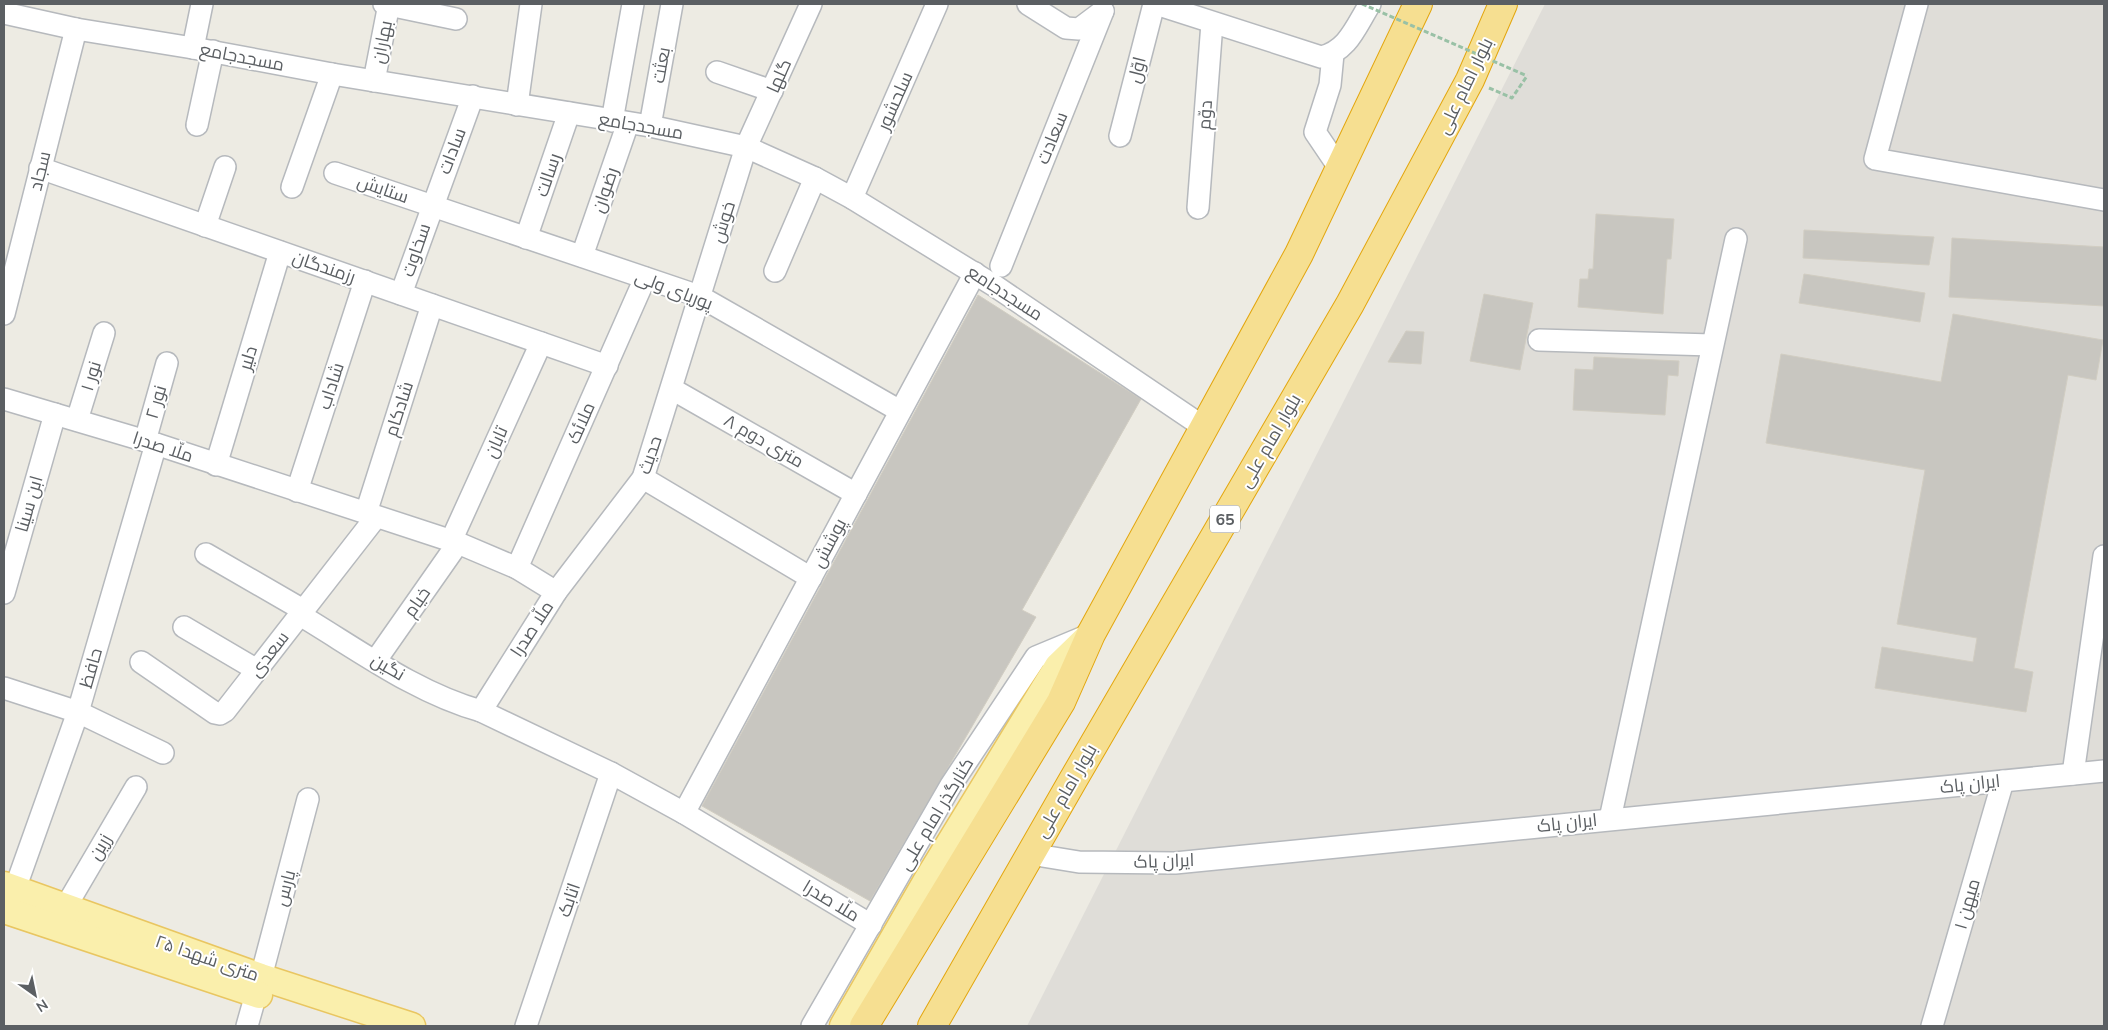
<svg xmlns="http://www.w3.org/2000/svg" width="2108" height="1030" viewBox="0 0 2108 1030" font-family="'Nunito Sans',Cairo,sans-serif">
	<style>
		.industrial { fill: #dfddd8 }
		.building { fill: #c8c6c0; stroke: #d1cdc2 }
		.lines { fill: none; stroke-linecap: round; stroke-linejoin: round }
		.minor-casing { stroke: #b6b9bd; stroke-width: 24 }
		.major-casing { stroke: #e9c661; stroke-width: 29 }
		.highway-casing { stroke: #e3a60e; stroke-width: 30 }
		.path { stroke: #99c1a6; stroke-width: 3; stroke-dasharray: 5 2.5; stroke-linecap: butt }
		.minor { stroke: #fff; stroke-width: 21 }
		.major { stroke: #faefac; stroke-width: 26 }
		.highway { stroke: #f6df91; stroke-width: 28 }
		.path-bridge { stroke: #99c1a6; stroke-width: 3; stroke-dasharray: 5 2.5; stroke-linecap: butt }
		.labels { text-anchor: middle; stroke-width: 4; stroke-linejoin: round; paint-order: stroke }
		.shield { fill: #fff; stroke: #8c8f92; stroke-width: 1 }
		.shield-label { font-size: 16px; font-weight: bold; fill: #5b5f63 }
		.street-label { font-size: 18px; fill: #5b5f63; stroke: #fff }
	</style>
	<rect width="100%" height="100%" fill="#edebe3"/>
	<path class="industrial" d="M 1545,4 L 2104,4 L 2104,1026 L 1027,1026 Z"/>
	<g class="building">
		<path d="M 1596,214 L 1674,219 L 1671,259 L 1667,259 L 1663,314 L 1578,307 L 1580,279 L 1588,279 L 1589,269 L 1593,269 Z"/>
		<path d="M 1804,230 L 1934,237 L 1929,265 L 1803,258 Z"/>
		<path d="M 1952,238 L 2104,247 L 2104,306 L 1949,297 Z"/>
		<path d="M 1804,274 L 1925,293 L 1920,322 L 1799,303 Z"/>
		<path d="M 1484,294 L 1533,303 L 1520,370 L 1470,361 Z"/>
		<path d="M 978,295 L 1141,399 L 1022,610 L 1036,617 L 870,901 L 702,806 Z"/>
		<path d="M 1953,314 L 2103,340 L 2096,380 L 2068,375 L 2014,668 L 2033,672 L 2026,712 L 1875,688 L 1882,647 L 1973,662 L 1977,638 L 1897,624 L 1925,470 L 1766,443 L 1781,354 L 1941,382 Z"/>
		<path d="M 1406,331 L 1424,332 L 1421,364 L 1388,362 Z"/>
		<path d="M 1594,357 L 1679,361 L 1678,376 L 1668,375 L 1665,415 L 1573,410 L 1575,369 L 1593,370 Z"/>
	</g>
	<g class="lines">
		<g class="minor-casing">
			<g id="minor">
				<path d="M 384,4 L 456,19"/>
				<path d="M 1028,4 L 1066,28 L 1079,29 L 1103,11"/>
				<path d="M 1156,4 L 1321,57 C 1348,51 1356,26 1370,4"/>
				<path d="M 1917,4 L 1875,159 L 2104,200"/>
				<path d="M 4,13 L 76,29 L 193,48 L 332,74 L 650,126 L 746,147 L 815,178 L 852,198 L 995,286 L 1205,428"/>
				<path d="M 193,48 L 202,4"/>
				<path d="M 1333,54 L 1330,85 L 1315,132 L 1340,169"/>
				<path d="M 717,72 L 772,91"/>
				<path d="M 374,81 L 389,4"/>
				<path d="M 517,105 L 531,4"/>
				<path d="M 612,121 L 633,4"/>
				<path d="M 197,125 L 213,51"/>
				<path d="M 650,126 L 672,4"/>
				<path d="M 1120,136 L 1154,4"/>
				<path d="M 40,168 L 607,366"/>
				<path d="M 335,173 L 699,296 L 900,411"/>
				<path d="M 292,187 L 332,74"/>
				<path d="M 852,198 L 937,4"/>
				<path d="M 1198,208 L 1212,23"/>
				<path d="M 205,226 L 225,167"/>
				<path d="M 526,238 L 569,113"/>
				<path d="M 582,256 L 628,123"/>
				<path d="M 1001,266 L 1103,11"/>
				<path d="M 775,271 L 815,178"/>
				<path d="M 401,294 L 473,96"/>
				<path d="M 4,314 L 76,29"/>
				<path d="M 1539,340 L 1712,345"/>
				<path d="M 672,389 L 856,494"/>
				<path d="M 4,399 L 156,444 L 458,543 L 517,568 L 556,592 L 481,711 L 611,773 L 684,813 L 871,925"/>
				<path d="M 77,420 L 104,333"/>
				<path d="M 145,441 L 167,363"/>
				<path d="M 216,465 L 280,252"/>
				<path d="M 643,478 L 811,578"/>
				<path d="M 297,491 L 365,281"/>
				<path d="M 366,513 L 432,305"/>
				<path d="M 451,541 L 541,343"/>
				<path d="M 206,554 L 303,610"/>
				<path d="M 517,568 L 645,278"/>
				<path d="M 556,592 L 643,478 L 746,147 L 811,4"/>
				<path d="M 4,593 L 55,414"/>
				<path d="M 300,615 C 357,649 416,693 481,711"/>
				<path d="M 184,627 L 257,670"/>
				<path d="M 376,660 L 458,543"/>
				<path d="M 141,662 L 215,713 L 220,714 L 225,711 L 376,517"/>
				<path d="M 4,688 L 78,712 L 163,753"/>
				<path d="M 2073,774 L 2104,556"/>
				<path d="M 684,813 L 975,273"/>
				<path d="M 1610,819 L 1736,239"/>
				<path d="M 1030,854 L 1079,862 L 1175,863 L 2104,771"/>
				<path d="M 15,889 L 78,712 L 156,444"/>
				<path d="M 65,908 L 136,787"/>
				<path d="M 261,977 L 308,799"/>
				<path d="M 247,1026 L 256,994"/>
				<path d="M 526,1026 L 611,773"/>
				<path d="M 812,1026 L 951,785 L 1036,657 L 1084,637"/>
				<path d="M 1932,1026 L 2003,781"/>
			</g>
		</g>
		<g class="major-casing">
			<g id="major">
				<path d="M 4,885 L 261,977 L 412,1026"/>
				<path d="M 4,910 L 259,995"/>
				<path d="M 843,1026 L 927,880 L 1058,666 L 1091,634"/>
			</g>
		</g>
		<g class="highway-casing">
			<g id="highway">
				<path d="M 864,1026 L 1061,702 L 1091,634 L 1299,254 L 1418,4"/>
				<path d="M 932,1026 L 1073,780 L 1350,304 L 1470,80 L 1503,4"/>
			</g>
		</g>
		<path class="path" d="M 1489,88 L 1512,98 L 1527,76"/>
		<use href="#minor" class="minor"/>
		<use href="#major" class="major"/>
		<use href="#highway" class="highway"/>
		<path class="path-bridge" d="M 1362,4 L 1527,76"/>
	</g>
	<g class="labels">
		<rect class="shield" x="1210" y="505.5" width="30" height="27" rx="4"/>
		<g class="shield-label">
			<text x="1225" y="525">65</text>
		</g>
		<g class="street-label">
			<text transform="translate(382 42) rotate(-79)" y="6">بهاران</text>
			<text transform="translate(242 57) rotate(11)" y="6">مسجدجامع</text>
			<text transform="translate(661 65) rotate(-80)" y="6">بعثت</text>
			<text transform="translate(1137 70) rotate(-76)" y="6">اوّل</text>
			<text transform="translate(779 76) rotate(-66)" y="6">گلها</text>
			<text transform="translate(1465 86) rotate(-64)" y="6">بلوار امام علی</text>
			<text transform="translate(895 101) rotate(-66)" y="6">سلحشور</text>
			<text transform="translate(1205 115) rotate(-86)" y="6">دوّم</text>
			<text transform="translate(641 126) rotate(10)" y="6">مسجدجامع</text>
			<text transform="translate(1052 138) rotate(-68)" y="6">سعادت</text>
			<text transform="translate(452 151) rotate(-69)" y="6">سادات</text>
			<text transform="translate(40 171) rotate(-76)" y="6">سجاد</text>
			<text transform="translate(548 175) rotate(-71)" y="6">رسالت</text>
			<text transform="translate(383 189) rotate(19)" y="6">ستایش</text>
			<text transform="translate(605 190) rotate(-71)" y="6">رضوان</text>
			<text transform="translate(723 222) rotate(-72)" y="6">خوش</text>
			<text transform="translate(416 250) rotate(-71)" y="6">سخاوت</text>
			<text transform="translate(324 267) rotate(19)" y="6">رزمندگان</text>
			<text transform="translate(674 290) rotate(21)" y="6">پوریای ولی</text>
			<text transform="translate(1005 293) rotate(33)" y="6">مسجدجامع</text>
			<text transform="translate(248 358) rotate(-73)" y="6">دلیر</text>
			<text transform="translate(91 376) rotate(-73)" y="6">نور ۱</text>
			<text transform="translate(331 386) rotate(-72)" y="6">شاداب</text>
			<text transform="translate(156 402) rotate(-74)" y="6">نور ۲</text>
			<text transform="translate(399 409) rotate(-72)" y="6">شادکام</text>
			<text transform="translate(581 423) rotate(-66)" y="6">ملائک</text>
			<text transform="translate(764 441) rotate(30)" y="6">۸ متری دوم</text>
			<text transform="translate(1270 441) rotate(-60)" y="6">بلوار امام علی</text>
			<text transform="translate(496 442) rotate(-66)" y="6">تابان</text>
			<text transform="translate(163 447) rotate(18)" y="6">ملّا صدرا</text>
			<text transform="translate(650 455) rotate(-71)" y="6">حدیث</text>
			<text transform="translate(29 504) rotate(-74)" y="6">ابن سینا</text>
			<text transform="translate(829 543) rotate(-62)" y="6">پوشش</text>
			<text transform="translate(417 602) rotate(-55)" y="6">خیام</text>
			<text transform="translate(532 629) rotate(-57)" y="6">ملّا صدرا</text>
			<text transform="translate(269 654) rotate(-52)" y="6">سعدی</text>
			<text transform="translate(388 667) rotate(30)" y="6">نگین</text>
			<text transform="translate(91 668) rotate(-74)" y="6">حافظ</text>
			<text transform="translate(1970 784) rotate(-6)" y="6">ایران پاک</text>
			<text transform="translate(1066 791) rotate(-60)" y="6">بلوار امام علی</text>
			<text transform="translate(936 814) rotate(-59)" y="6">کنارگذر امام علی</text>
			<text transform="translate(1567 823) rotate(-6)" y="6">ایران پاک</text>
			<text transform="translate(100 847) rotate(-60)" y="6">زرین</text>
			<text transform="translate(1164 861) rotate(-2)" y="6">ایران پاک</text>
			<text transform="translate(285 888) rotate(-75)" y="6">پارس</text>
			<text transform="translate(569 900) rotate(-71)" y="6">اتابک</text>
			<text transform="translate(831 901) rotate(31)" y="6">ملّا صدرا</text>
			<text transform="translate(1967 904) rotate(-74)" y="6">میهن ۱</text>
			<text transform="translate(207 958) rotate(19)" y="6">۲۵ متری شهدا</text>
		</g>
	</g>
	<rect width="2108" height="1030" fill="none" stroke="#5b5f63" stroke-width="10"/>
	<g transform="translate(35 995) rotate(147)" stroke="#ffffff" stroke-width="4" paint-order="stroke">
	<path d="M0-4L9 19L0 12L-9 19Z" fill="#5b5f63"/>
	<text y="-8" font-size="14" font-weight="bold" text-anchor="middle" fill="#5b5f63">N</text>
	</g>
</svg>
